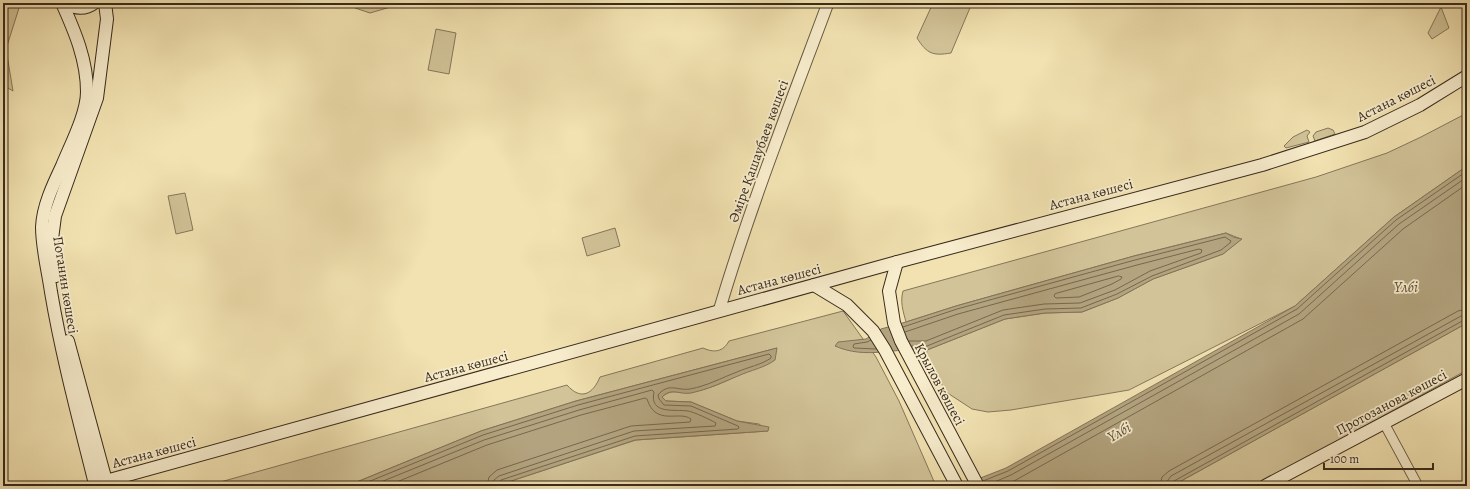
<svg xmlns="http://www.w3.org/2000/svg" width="1470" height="489" viewBox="0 0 1470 489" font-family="Alegreya,serif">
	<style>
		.green { fill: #d2c398; stroke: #85775a }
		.water { fill: #b3a47f; stroke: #827458 }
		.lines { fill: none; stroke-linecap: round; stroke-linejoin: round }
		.shore { stroke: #76684e; stroke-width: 1 }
		.minor-casing { stroke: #665942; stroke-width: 11 }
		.tertiary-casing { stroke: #665942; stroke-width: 13 }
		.secondary-casing { stroke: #382b1d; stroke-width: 14 }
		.minor { stroke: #f7eccc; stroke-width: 9 }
		.tertiary { stroke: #f7eccc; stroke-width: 11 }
		.secondary { stroke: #f7eccc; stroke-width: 12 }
		.labels { text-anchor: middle; stroke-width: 3.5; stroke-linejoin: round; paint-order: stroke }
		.street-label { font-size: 14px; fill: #382b1d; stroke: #f7eccc }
		.water-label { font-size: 15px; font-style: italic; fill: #5d4f3a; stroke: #f7eccc }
	</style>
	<rect width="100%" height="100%" fill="#f2e2b1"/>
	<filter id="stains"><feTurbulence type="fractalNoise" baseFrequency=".005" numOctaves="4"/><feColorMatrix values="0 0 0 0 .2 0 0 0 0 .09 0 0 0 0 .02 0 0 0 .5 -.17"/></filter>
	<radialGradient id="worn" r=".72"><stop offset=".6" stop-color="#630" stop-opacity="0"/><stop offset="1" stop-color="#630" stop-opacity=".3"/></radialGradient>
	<g class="green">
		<path d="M 3,3 L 17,3 L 19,8 L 6,49 L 13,91 L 3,85 Z"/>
		<path d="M 354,3 L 404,3 L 370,13 L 355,8 Z"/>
		<path d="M 933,3 L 972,3 L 951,53 C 933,56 927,54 917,38 Z"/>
		<path d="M 1441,7 L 1449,28 L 1432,39 L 1428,33 Z"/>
		<path d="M 436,29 L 456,33 L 449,74 L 428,70 Z"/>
		<path d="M 1467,113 L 1467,166 L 1394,217 L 1295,306 L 1129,390 L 1011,410 L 988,412 L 972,409 L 946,392 L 926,357 L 927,350 L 1005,319 L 1045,313 L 1082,312 L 1118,298 L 1153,279 L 1223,254 L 1241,239 L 1226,233 L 1134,256 L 956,306 L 906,322 C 903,311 900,302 903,291 L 1316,177 L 1387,153 L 1421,137 Z"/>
		<path d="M 1328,128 L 1333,130 L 1335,134 L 1315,141 L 1313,136 L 1316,132 Z"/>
		<path d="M 1307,130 L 1310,132 L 1307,136 L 1309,142 L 1286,148 L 1284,146 L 1293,137 Z"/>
		<path d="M 185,193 L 193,230 L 176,234 L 168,196 Z"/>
		<path d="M 615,228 L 620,246 L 587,256 L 582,238 Z"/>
		<path d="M 843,311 L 876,357 L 899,401 L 936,486 L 496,486 L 636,440 L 768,431 L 759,424 L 737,421 L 691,402 L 666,401 L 662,397 C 673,387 681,395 693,392 C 729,384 748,369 777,348 L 576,401 L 481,431 L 347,486 L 206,486 L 567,385 C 581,401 593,394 600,377 L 703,348 C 714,353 723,352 729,341 Z"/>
		<path d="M 1467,323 L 1467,370 L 1255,486 L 1172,486 Z"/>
	</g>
	<g class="water">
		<path d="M 1467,166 L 1467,323 L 1172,486 L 960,486 L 1006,468 L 1295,306 L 1394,217 Z"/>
		<path d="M 1226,233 L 1233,237 L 1242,239 L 1223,254 L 1153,279 L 1118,298 L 1082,312 L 1045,313 L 1005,319 L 927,350 C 894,347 867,360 835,346 L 838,342 L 866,339 L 881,329 L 906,322 L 956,306 L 1134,256 Z"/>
		<path d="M 777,348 L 775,360 C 764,368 751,370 738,376 C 721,383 709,389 691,393 C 679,395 672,387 662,397 L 666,401 L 691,402 L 737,421 L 769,427 L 768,431 L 635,440 L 496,486 L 347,486 L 481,431 L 576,401 Z"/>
	</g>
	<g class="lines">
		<g class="shore">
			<path d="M 1119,276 L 1122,277 L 1121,279 L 1112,284 L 1079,297 L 1056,298 L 1054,296 L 1055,294 Z"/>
			<path d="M 903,327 L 957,309 L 1135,260 L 1225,237 L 1231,241 L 1230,243 L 1221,250 L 1152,276 L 1117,294 L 1081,308 L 1045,309 L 1004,315 L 927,346 L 911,346"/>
			<path d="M 905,332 L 958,314 L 1137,265 L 1199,249 L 1202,250 L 1201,253 L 1150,271 L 1115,290 L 1080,303 L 1044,304 L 1003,310 L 926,341 L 909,341"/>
			<path d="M 871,340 L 867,342 L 854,344 L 853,347 L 854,348 L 876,349"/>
			<path d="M 983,481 L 1008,471 L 1297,309 L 1396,220 L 1467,171"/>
			<path d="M 358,486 L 483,435 L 578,405 L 769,354 L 771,356 L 771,358 C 761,365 748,367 737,372 C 721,378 707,386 690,389 C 677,391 669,382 658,395 L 659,399 L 664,405 L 691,406 L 738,426 L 739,427 L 738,429 L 635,436 L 501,480 L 498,483 L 498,486"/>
			<path d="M 371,486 L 484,440 L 579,410 L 652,390 L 654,392 C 649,415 675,409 688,411 C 694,412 711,420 716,423 L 715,426 L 634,431 L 499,476 L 494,480 L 493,486"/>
			<path d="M 387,486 L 487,445 L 581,415 L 645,398 L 647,399 C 656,427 679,410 691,419 L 690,422 L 631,426 L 497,470 L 489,477 L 487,486"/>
			<path d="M 985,486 L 1011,475 L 1299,314 L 1399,224 L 1467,177"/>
			<path d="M 1001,486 L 1014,481 L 1303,319 L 1403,229 L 1467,184"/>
			<path d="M 1160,486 L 1162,477 L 1169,471 L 1458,311 L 1467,309"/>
			<path d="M 1166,486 L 1168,480 L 1171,476 L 1461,316 L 1467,315"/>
			<path d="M 1171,486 L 1174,481 L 1464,320 L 1467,320"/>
		</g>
		<g class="minor-casing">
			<path id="minor" d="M 1384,423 L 1418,486"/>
		</g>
		<g class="tertiary-casing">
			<path id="tertiary" d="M 719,311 C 750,207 790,105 828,3"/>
		</g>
		<g class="secondary-casing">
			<g id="secondary">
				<path d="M 62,3 C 75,32 87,60 87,92 C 87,114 70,146 62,166 C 53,185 43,206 42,227 C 42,248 48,271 51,292 C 62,357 79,420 95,484 L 897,262 L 1262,165 L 1365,132 L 1420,105 L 1467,76"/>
				<path d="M 63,3 C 73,8 84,11 94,3"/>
				<path d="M 897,262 L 889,291 L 894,323 L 901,341 L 978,486"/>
				<path d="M 56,276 L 52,239 L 55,216 L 97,98 L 107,19 L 105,3"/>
				<path d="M 814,285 L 847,305 L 873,331 L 885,350 L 957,486"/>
				<path d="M 68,341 L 106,481"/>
				<path d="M 1265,486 L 1467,379"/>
			</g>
		</g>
		<use href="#minor" class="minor"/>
		<use href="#tertiary" class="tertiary"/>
		<use href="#secondary" class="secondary"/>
	</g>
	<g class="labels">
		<g class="street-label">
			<text transform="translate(1396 98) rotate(-27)" y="5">Астана көшесі</text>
			<text transform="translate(758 151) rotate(-70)" y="5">Әміре Қашаубаев көшесі</text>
			<text transform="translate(1091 194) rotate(-15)" y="5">Астана көшесі</text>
			<text transform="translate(779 279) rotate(-15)" y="5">Астана көшесі</text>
			<text transform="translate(66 285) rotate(81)" y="5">Потанин көшесі</text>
			<text transform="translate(466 366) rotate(-15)" y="5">Астана көшесі</text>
			<text transform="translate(940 384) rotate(62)" y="5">Крылов көшесі</text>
			<text transform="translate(1391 402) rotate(-28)" y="5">Протозанова көшесі</text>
			<text transform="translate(154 452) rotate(-15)" y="5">Астана көшесі</text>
		</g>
		<g class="water-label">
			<text x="1406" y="292">Үлбі</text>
			<text transform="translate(1119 432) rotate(-29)" y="5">Үлбі</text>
		</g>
	</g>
	<rect width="1470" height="489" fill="none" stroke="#f2e2b1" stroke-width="16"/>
	<rect x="4" y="4" width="1462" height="481" fill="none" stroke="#382b1d" stroke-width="2"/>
	<rect x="8" y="8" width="1454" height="473" fill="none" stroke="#382b1d"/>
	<path d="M1324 463v6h109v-6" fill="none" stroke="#382b1d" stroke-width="2"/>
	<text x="1330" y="463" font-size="12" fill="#382b1d" stroke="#f7eccc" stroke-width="3" paint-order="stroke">100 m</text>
	<rect width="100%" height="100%" filter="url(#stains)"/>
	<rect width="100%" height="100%" fill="url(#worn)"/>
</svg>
